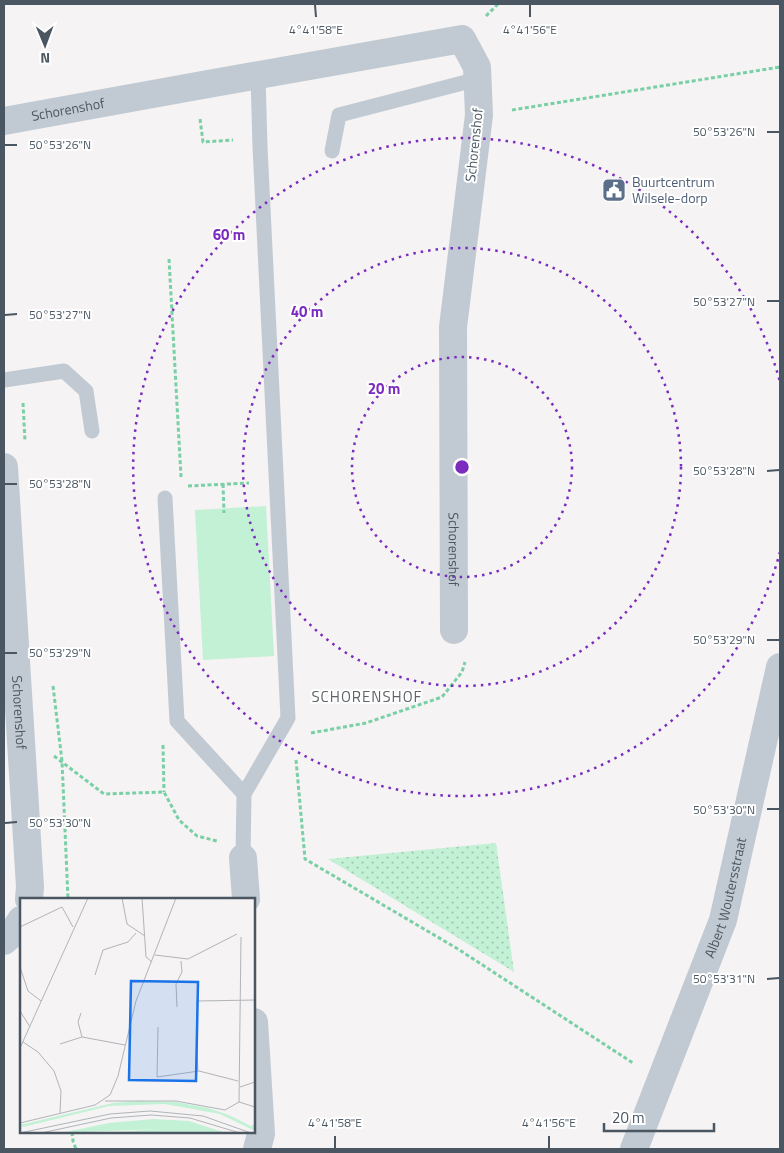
<svg xmlns="http://www.w3.org/2000/svg" width="784" height="1153" viewBox="0 0 784 1153" font-family="'Titillium Web',sans-serif">
	<style>
		.green { fill: #c3f1d5 }
		.park { fill: url(#park-dots) }
		.lines { fill: none; stroke-linecap: round; stroke-linejoin: round }
		.path { stroke: #7ad0a6; stroke-width: 3; stroke-dasharray: 4 2.5; stroke-linecap: butt }
		.lane { stroke: #c1cad2; stroke-width: 15 }
		.street { stroke: #c1cad2; stroke-width: 28 }
		.ticks { fill: none; stroke: #4a5661; stroke-width: 2 }
		.ring { fill: none; stroke: #7b2cbf; stroke-width: 2.5; stroke-dasharray: 2.5 5 }
		.labels { text-anchor: middle; stroke-width: 4; stroke-linejoin: round; paint-order: stroke }
		.street-label { font-size: 14px; fill: #4a5661; stroke: #fff }
		.service-label { font-size: 14px; fill: #4e5e75; stroke: #fff; text-anchor: start }
		.neighbourhood-label { font-size: 15px; letter-spacing: 1px; fill: #5f6368; stroke: #fff }
		.inset-road { fill: none; stroke: #b1b4b9; stroke-width: 1 }
		.view { fill: #1a73e8; fill-opacity: 0.15; stroke: #1a73e8; stroke-width: 2.5 }
		.inset-edge { fill: none; stroke: #4a5661; stroke-width: 2.5 }
		.ticks-label { font-size: 12px; text-anchor: middle; fill: #4a5661; stroke: #fff; stroke-width: 4; stroke-linejoin: round; paint-order: stroke }
		.centre { fill: #7b2cbf; stroke: #fff; stroke-width: 2.5 }
		.ring-label { font-size: 15px; text-anchor: middle; font-weight: bold; fill: #7b2cbf; stroke: #fff; stroke-width: 4; stroke-linejoin: round; paint-order: stroke }
	</style>
	<defs>
		<pattern id="park-dots" width="8" height="8" patternUnits="userSpaceOnUse" patternTransform="scale(1.25)"><rect width="8" height="8" fill="#c3f1d5"/><path d="M2 2h.1M6 6h.1" fill="none" stroke="#a0c6b0" stroke-width="1.8" stroke-linecap="round"/></pattern>
	</defs>
	<rect width="100%" height="100%" fill="#f5f3f3"/>
	<path class="green" d="M 266,506 L 274,656 L 203,660 L 195,510 Z"/>
	<path class="park" d="M 496,843 L 514,972 L 328,859 Z"/>
	<g class="lines">
		<g class="path">
			<path d="M 486,16 L 498,4"/>
			<path d="M 512,110 L 780,67"/>
			<path d="M 200,119 L 203,142 L 233,140"/>
			<path d="M 169,259 L 181,477"/>
			<path d="M 23,403 L 25,441"/>
			<path d="M 223,484 L 224,513"/>
			<path d="M 188,486 L 249,483"/>
			<path d="M 53,686 L 62,761 L 68,899"/>
			<path d="M 311,733 L 366,723 L 442,697 L 462,672 L 465,662"/>
			<path d="M 163,745 L 164,792"/>
			<path d="M 54,756 L 104,794 L 164,792 L 179,820 L 197,836 L 217,841"/>
			<path d="M 296,760 L 305,859 L 458,949 L 633,1063"/>
			<path d="M 72,1132 L 73,1141 L 76,1149"/>
		</g>
		<g class="lane">
			<path d="M 332,151 L 339,115 L 478,79"/>
			<path d="M 4,380 L 64,371 L 86,391 L 92,431"/>
			<path d="M 165,498 L 177,721 L 244,794"/>
			<path d="M 243,858 L 244,794 L 288,718 L 260,147 L 258,75"/>
		</g>
		<g class="street">
			<path id="s1" d="M 4,121 L 197,86 L 462,39 L 477,67 L 479,115 L 453,327 L 454,630"/>
			<path id="s2" d="M 4,467 L 30,887 L 29,899"/>
			<path d="M 243,858 L 246,899"/>
			<path d="M 4,941 L 12,934 L 21,920"/>
			<path d="M 254,1022 L 261,1134 L 257,1149"/>
			<path id="s3" d="M 634,1149 L 723,920 L 780,667"/>
		</g>
	</g>
	<path class="ticks" d="M 315,5 L 316,17M 530,5 L 530,17M 767,132 L 779,132M 5,145 L 17,145M 767,301 L 779,301M 5,315 L 17,314M 767,471 L 779,470M 5,484 L 17,484M 767,640 L 779,640M 5,653 L 17,653M 767,809 L 779,809M 5,823 L 17,822M 767,979 L 779,978M 335,1136 L 335,1148M 549,1136 L 549,1148"/>
	<g class="ring">
		<circle cx="462" cy="467" r="110"/>
		<circle cx="462" cy="467" r="219"/>
		<path d="M780 552A329 329 0 1 1 780 382"/>
	</g>
	<defs>
		<g id="civic-square" transform="scale(1.25)"><rect x="-9" y="-9" width="18" height="18" rx="4" fill="#5c6f8a" stroke="#fff"/><path d="M-.6-6.5H3V-4.5H.6V-3L4-1V1h2V6H-6V1h2V-1L-.6-3ZM-1.2 2.5V6h2.4V2.5Z" fill="#fff"/></g>
	</defs>
	<g fill-rule="evenodd">
		<use href="#civic-square" x="614" y="190"/>
	</g>
	<g class="labels">
		<g class="street-label">
			<text dy="5" stroke="none"><textPath href="#s1" startOffset="65">Schorenshof</textPath></text>
			<text transform="translate(474 145) rotate(-84)" y="5">Schorenshof</text>
			<text dy="5" stroke="none"><textPath href="#s1" startOffset="981">Schorenshof</textPath></text>
			<text dy="5" stroke="none"><textPath href="#s2" startOffset="246">Schorenshof</textPath></text>
			<text dy="5" stroke="none"><textPath href="#s3" startOffset="268">Albert Woutersstraat</textPath></text>
		</g>
		<g class="service-label">
			<text x="632" y="187">Buurtcentrum<tspan x="632" dy="16">Wilsele-dorp</tspan></text>
		</g>
		<g class="neighbourhood-label">
			<text x="367" y="702">SCHORENSHOF</text>
		</g>
	</g>
	<g transform="translate(20 898)">
		<rect width="235" height="235" fill="#f5f3f3"/>
		<path d="M 120,203 L 156,204 L 188,210 L 209,217 L 231,228 L 235,226 L 235,233 L 200,216 L 145,206 L 89,208 L 3,229 L 0,227 L 93,205 ZM 133,221 L 169,223 L 206,235 L 148,235 L 136,231 L 41,235 L 89,225 Z" fill="#c3f1d5"/>
		<path d="M 136,231 L 148,235 L 91,235 L 97,234 Z" fill="#c3f1d5"/>
		<path class="inset-road" d="M 102,0 L 107,26 L 125,38M 122,0 L 126,59 L 132,64M 0,29 L 42,9 L 53,29M 135,57 L 168,61 L 217,36M 0,69 L 8,93 L 21,103M 75,77 L 83,52 L 108,44 L 116,35M 157,109 L 156,86 L 162,74 L 161,63M 0,113 L 10,129M 61,115 L 58,124 L 62,139 L 105,147M 138,129 L 137,179 L 179,173 L 218,183M 3,144 L 18,154 L 34,173 L 41,193 L 40,215M 40,146 L 62,139M 0,150 L 68,0M 177,154 L 177,103 L 235,102M 177,156 L 178,173M 220,189 L 235,184M 85,203 L 156,203 L 205,212 L 219,204 L 221,39M 219,204 L 235,209M 0,225 L 75,207 L 90,197 L 98,178 L 116,103 L 156,0M 0,235 L 90,216 L 130,213 L 183,218 L 231,235M 21,235 L 91,220 L 131,217 L 170,220 L 220,235"/>
		<path class="view" d="M 111,83 L 178,84 L 176,183 L 109,182 Z"/>
		<rect width="235" height="235" class="inset-edge"/>
	</g>
	<g class="ticks-label">
		<text x="316" y="34">4°41'58"E</text>
		<text x="530" y="34">4°41'56"E</text>
		<text x="724" y="136">50°53'26"N</text>
		<text x="60" y="149">50°53'26"N</text>
		<text x="724" y="306">50°53'27"N</text>
		<text x="60" y="319">50°53'27"N</text>
		<text x="724" y="475">50°53'28"N</text>
		<text x="60" y="488">50°53'28"N</text>
		<text x="724" y="644">50°53'29"N</text>
		<text x="60" y="657">50°53'29"N</text>
		<text x="724" y="814">50°53'30"N</text>
		<text x="60" y="827">50°53'30"N</text>
		<text x="724" y="983">50°53'31"N</text>
		<text x="335" y="1127">4°41'58"E</text>
		<text x="549" y="1127">4°41'56"E</text>
	</g>
	<circle cx="462" cy="467" r="8" class="centre"/>
	<g class="ring-label">
		<text x="229" y="240">60 m</text>
		<text x="307" y="317">40 m</text>
		<text x="384" y="394">20 m</text>
	</g>
	<rect width="784" height="1153" fill="none" stroke="#4a5661" stroke-width="10"/>
	<g transform="translate(45 45) rotate(179)" stroke="#ffffff" stroke-width="4" paint-order="stroke">
	<path d="M0-4L9 19L0 12L-9 19Z" fill="#4a5661"/>
	<text y="-8" font-size="14" font-weight="bold" text-anchor="middle" fill="#4a5661">N</text>
	</g>
	<path d="M604 1123v8h110v-8" fill="none" stroke="#4a5661" stroke-width="2.5"/>
	<text x="612" y="1123" font-size="15" fill="#4a5661" stroke="#ffffff" stroke-width="4" paint-order="stroke">20 m</text>
</svg>
